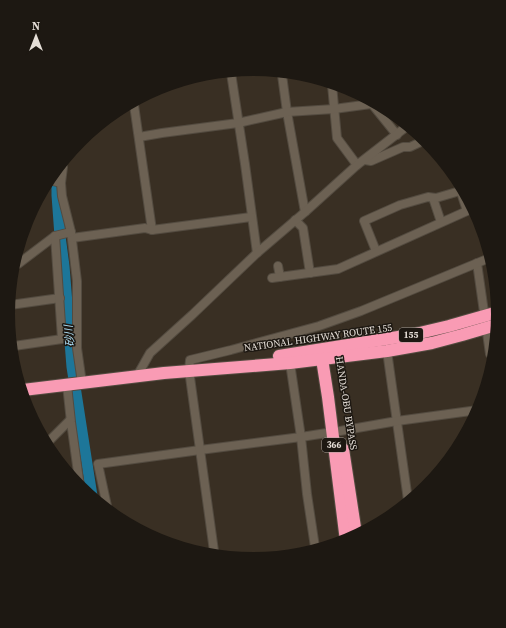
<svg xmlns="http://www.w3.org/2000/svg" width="506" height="628" viewBox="0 0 506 628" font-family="'Source Serif 4','Noto Sans JP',serif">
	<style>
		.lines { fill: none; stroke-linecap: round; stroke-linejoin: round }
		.river { stroke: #1d7699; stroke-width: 11 }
		.minor-casing { stroke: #534b40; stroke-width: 10 }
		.highway-casing { stroke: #534b40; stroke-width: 14 }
		.minor { stroke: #6c6153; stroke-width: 8 }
		.highway { stroke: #f99bb4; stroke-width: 12 }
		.labels { text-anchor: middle; stroke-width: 3; stroke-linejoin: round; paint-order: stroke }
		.shield { fill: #1d1812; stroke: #a9a39c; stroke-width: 1 }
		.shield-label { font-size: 9px; font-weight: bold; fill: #e5ded7 }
		.street-label { font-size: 10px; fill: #e5ded7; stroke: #1d1812 }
		.water-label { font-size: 11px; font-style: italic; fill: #acddf4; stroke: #1d1812 }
	</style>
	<rect width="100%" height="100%" fill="#392f23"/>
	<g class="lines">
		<path class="river" d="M 57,174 L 57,195 L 60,236 L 64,266 L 72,367 L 92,496"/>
		<g class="minor-casing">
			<g id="minor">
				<path d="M 231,73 L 245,164 L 257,253"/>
				<path d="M 282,75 L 287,112 L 305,212"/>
				<path d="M 332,85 L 337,138 L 357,165"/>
				<path d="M 372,104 L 397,135"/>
				<path d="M 134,105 L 152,230"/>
				<path d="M 139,137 L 162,133 L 238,123 L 287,112 L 334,109 L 371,104"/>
				<path d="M 365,160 L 371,161 L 403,147 L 410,147 L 425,140"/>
				<path d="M 63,167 L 61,183 L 62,196 L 71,232 L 77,281 L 77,348 L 82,383"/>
				<path d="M 53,181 L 61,183"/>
				<path d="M 433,198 L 441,222"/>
				<path d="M 295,220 L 303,228 L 310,273"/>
				<path d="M 72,238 L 145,228 L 152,230 L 251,217"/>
				<path d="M 376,251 L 364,221 L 400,205 L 428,197 L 436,198 L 460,191"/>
				<path d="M 477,263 L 490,354"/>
				<path d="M 18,264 L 55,236 L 71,232"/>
				<path d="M 278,266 L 280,277"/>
				<path d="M 272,278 L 338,269 L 467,211 L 461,192"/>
				<path d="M 10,305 L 60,298"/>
				<path d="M 14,346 L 62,339 L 55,236"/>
				<path d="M 387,351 L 408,500"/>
				<path d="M 137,376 L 150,353 L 192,315 L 257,253 L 305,212 L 357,165 L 406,127"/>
				<path d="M 67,385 L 71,422 L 80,487"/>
				<path d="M 340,431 L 397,421 L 478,410"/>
				<path d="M 49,441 L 70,420"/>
				<path d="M 107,506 L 98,464 L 200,450 L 301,437 L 290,363"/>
				<path d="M 315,547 L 307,494 L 301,437 L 333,432"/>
				<path d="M 214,551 L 189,370 L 190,360 L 231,350 L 319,326 L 361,311 L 487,259"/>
			</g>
		</g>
		<g class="highway-casing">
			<g id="highway">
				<path d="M 323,352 L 322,359 L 328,397 L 346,541"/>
				<path d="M 279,356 L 411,335 L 449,326 L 498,312"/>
				<path d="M 23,390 L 164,373 L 290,363 L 387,351 L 432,343 L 462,335 L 496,325"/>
				<path d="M 343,449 L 356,534"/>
			</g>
		</g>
		<use href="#minor" class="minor"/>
		<use href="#highway" class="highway"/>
	</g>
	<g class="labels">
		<g class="shield">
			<rect x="399" y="328" width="24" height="14" rx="3"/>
			<rect x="322" y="438" width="24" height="14" rx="3"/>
		</g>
		<g class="shield-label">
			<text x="411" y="338">155</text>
			<text x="334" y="448">366</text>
		</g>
		<g class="street-label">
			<text transform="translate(318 337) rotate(-8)" y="4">NATIONAL HIGHWAY ROUTE 155</text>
			<text transform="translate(347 403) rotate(81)" y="4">HANDA-OBU BYPASS</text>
		</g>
		<g class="water-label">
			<text transform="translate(69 336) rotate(-95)" y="4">砂川</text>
		</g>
	</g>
	<path d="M0 0H506V628H0ZM15 314a238 238 0 1 1 476 0a238 238 0 1 1-476 0Z" fill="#1d1812" fill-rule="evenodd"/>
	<g transform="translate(36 36)" stroke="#1d1812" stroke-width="3" paint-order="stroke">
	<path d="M0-3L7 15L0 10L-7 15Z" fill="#e5ded7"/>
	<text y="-6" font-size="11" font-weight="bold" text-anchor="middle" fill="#e5ded7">N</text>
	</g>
</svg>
